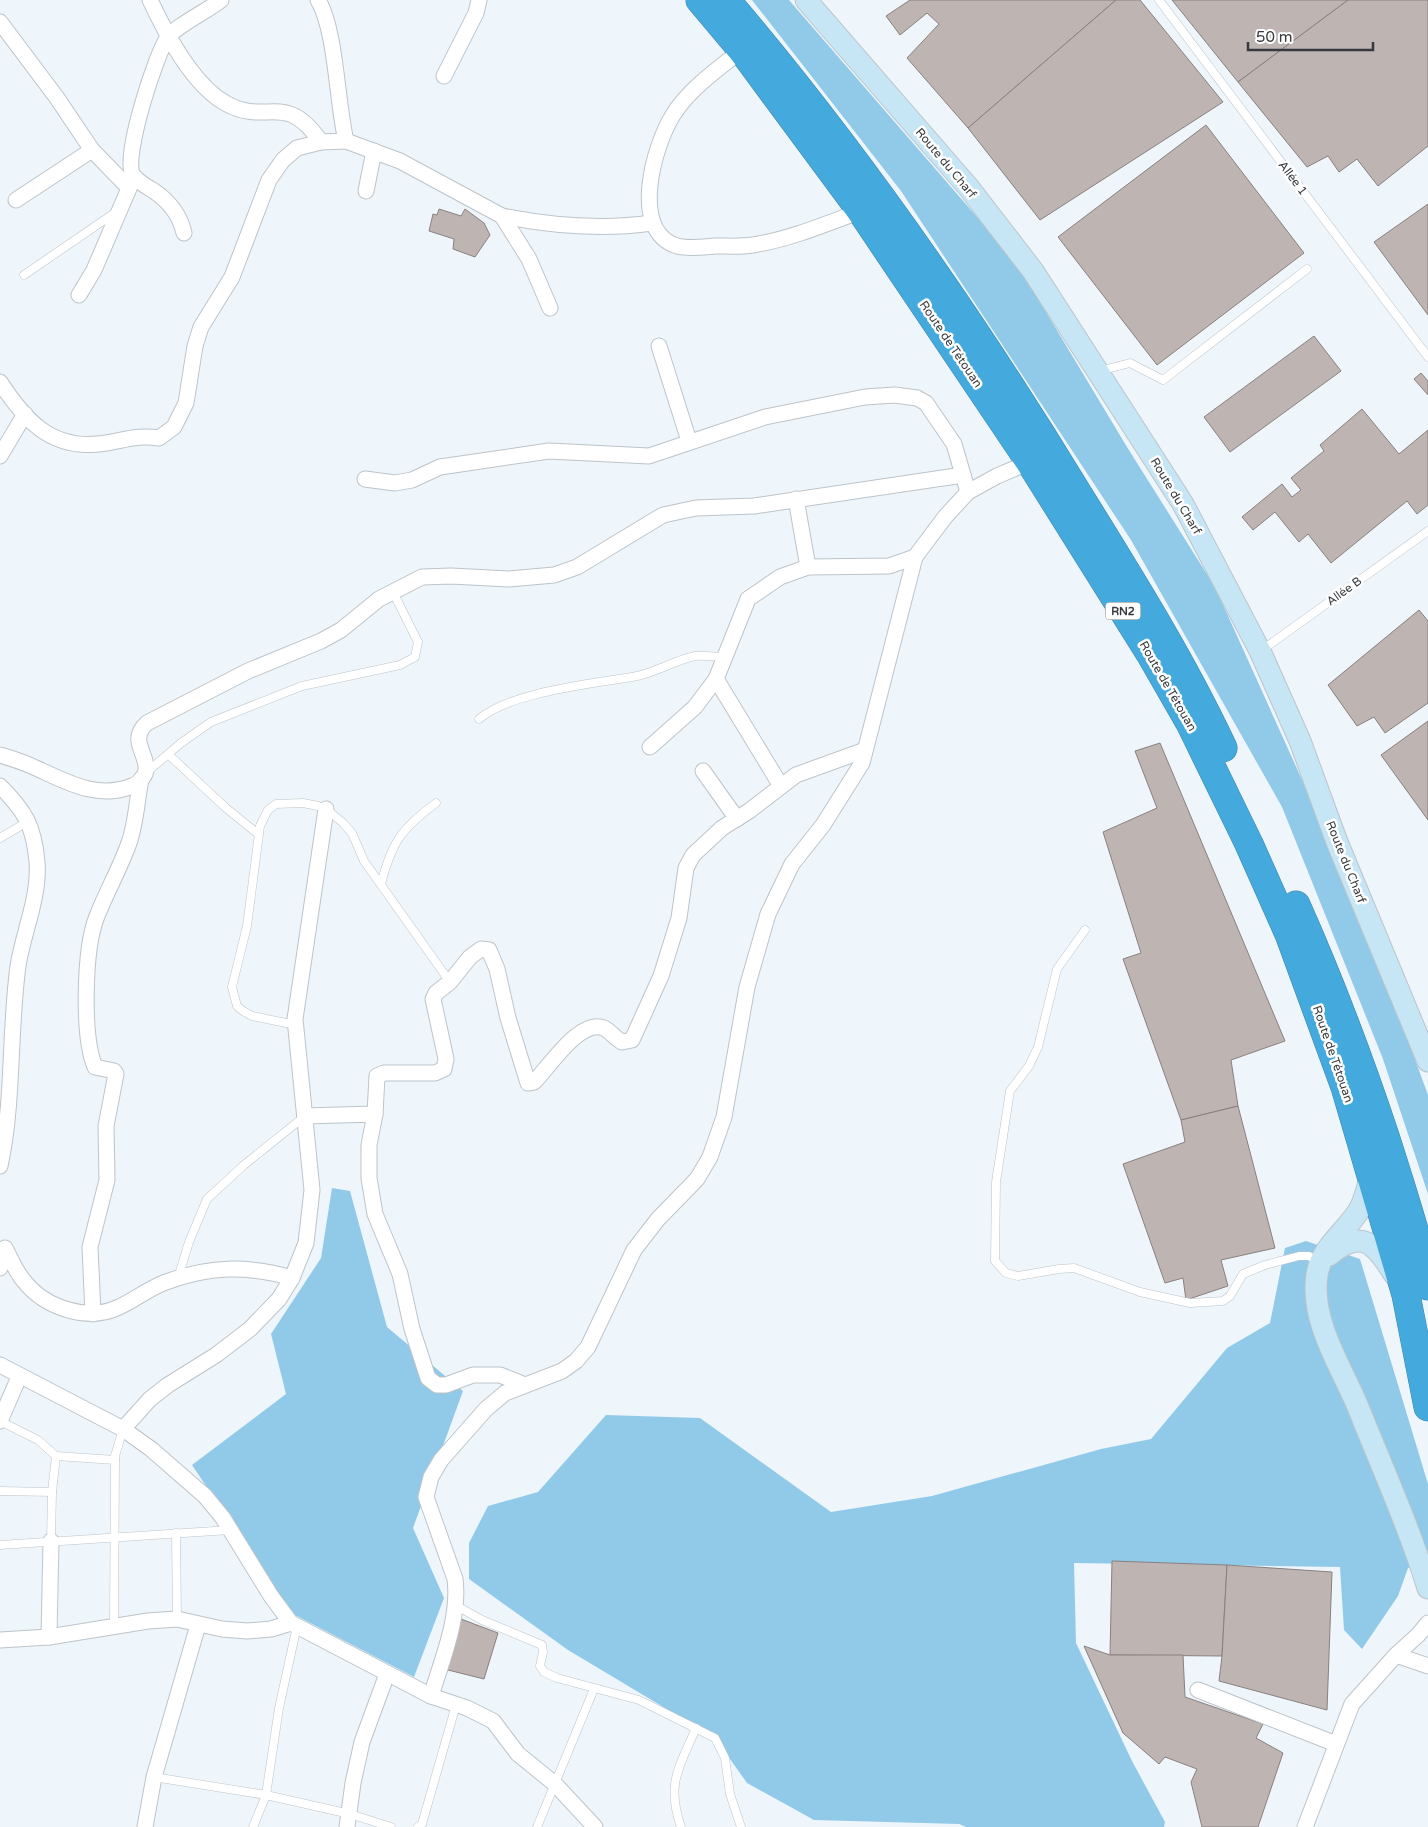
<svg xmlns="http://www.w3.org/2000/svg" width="1428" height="1827" viewBox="0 0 1428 1827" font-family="'Varela Round',sans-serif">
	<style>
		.green { fill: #91cae9 }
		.building { fill: #beb5b3; stroke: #89807f }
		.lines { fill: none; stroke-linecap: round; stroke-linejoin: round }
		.lane-casing { stroke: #bdc4c9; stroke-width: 9 }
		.street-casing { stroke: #bdc4c9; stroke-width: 17 }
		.secondary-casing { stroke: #bdc4c9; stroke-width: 23 }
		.highway-casing { stroke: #3f83a5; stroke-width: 29 }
		.lane { stroke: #fff; stroke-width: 8 }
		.street { stroke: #fff; stroke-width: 15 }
		.secondary { stroke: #c7e6f5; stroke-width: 21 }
		.highway { stroke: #4ad; stroke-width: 28 }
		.labels { text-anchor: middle; stroke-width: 5; stroke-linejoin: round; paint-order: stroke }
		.shield { fill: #fff; stroke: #737576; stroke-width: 1 }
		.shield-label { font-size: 11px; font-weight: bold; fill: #373a3c }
		.street-label { font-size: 12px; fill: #373a3c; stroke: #fff }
	</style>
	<rect width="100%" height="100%" fill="#eef6fb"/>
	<g class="green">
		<path d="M 752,0 L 789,0 L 1016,262 L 1127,447 L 1215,587 L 1303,782 L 1408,1040 L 1428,1095 L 1428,1194 L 1383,1059 L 1282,807 L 1131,540 L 901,191 Z"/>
		<path d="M 332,1188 L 350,1191 L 387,1327 L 463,1391 L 413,1528 L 444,1598 L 414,1677 L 291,1613 L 192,1465 L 286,1394 L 271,1334 L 321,1258 Z"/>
		<path d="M 1306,1241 L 1360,1259 L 1428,1484 L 1428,1558 L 1408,1568 L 1398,1596 L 1362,1649 L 1344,1630 L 1340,1567 L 1074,1563 L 1076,1643 L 1132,1761 L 1165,1822 L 1164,1827 L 966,1827 L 959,1824 L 814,1820 L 747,1783 L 715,1738 L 568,1650 L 469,1579 L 469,1543 L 488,1506 L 538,1492 L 606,1415 L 700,1418 L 831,1512 L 932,1496 L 1101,1449 L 1151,1439 L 1227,1348 L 1270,1323 L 1285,1248 Z"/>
	</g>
	<g class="building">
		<path d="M 910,0 L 1116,0 L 968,128 L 907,58 L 939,24 L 927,13 L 900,35 L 886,16 Z"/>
		<path d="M 1116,0 L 1140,0 L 1223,102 L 1040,220 L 968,128 Z"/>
		<path d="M 1172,0 L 1348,0 L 1238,82 Z"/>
		<path d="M 1348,0 L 1428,0 L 1428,146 L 1378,186 L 1357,159 L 1339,172 L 1328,156 L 1307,167 L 1238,82 Z"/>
		<path d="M 1206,125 L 1304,253 L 1157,365 L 1058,237 Z"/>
		<path d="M 1428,204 L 1428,315 L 1374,242 Z"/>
		<path d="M 439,209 L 461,216 L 465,209 L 484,223 L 490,235 L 475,257 L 453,249 L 454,239 L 429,231 L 433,214 L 437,215 Z"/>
		<path d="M 1314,336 L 1341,371 L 1230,452 L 1204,417 Z"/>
		<path d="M 1421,373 L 1428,381 L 1428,395 L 1414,379 Z"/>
		<path d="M 1362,409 L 1399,454 L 1428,430 L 1428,505 L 1417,514 L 1407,501 L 1331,563 L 1308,534 L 1299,542 L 1275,512 L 1253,530 L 1242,517 L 1282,484 L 1292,497 L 1301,490 L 1291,478 L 1324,451 L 1320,445 Z"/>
		<path d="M 1419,610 L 1428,621 L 1428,703 L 1385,733 L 1374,717 L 1357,726 L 1328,685 Z"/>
		<path d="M 1428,721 L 1428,820 L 1381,755 Z"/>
		<path d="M 1160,743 L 1285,1041 L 1231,1060 L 1238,1106 L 1181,1120 L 1123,959 L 1141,953 L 1103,832 L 1157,808 L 1135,751 Z"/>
		<path d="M 1238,1106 L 1275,1248 L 1221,1260 L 1228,1286 L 1186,1300 L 1183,1278 L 1165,1283 L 1123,1164 L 1185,1142 L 1181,1120 Z"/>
		<path d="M 1112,1561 L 1227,1565 L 1222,1656 L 1110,1655 Z"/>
		<path d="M 1227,1565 L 1332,1572 L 1327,1710 L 1219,1681 L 1222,1656 Z"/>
		<path d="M 453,1616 L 498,1633 L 484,1679 L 444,1669 Z"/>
		<path d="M 1084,1646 L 1110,1655 L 1183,1655 L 1185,1697 L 1263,1724 L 1256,1738 L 1283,1753 L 1258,1827 L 1202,1827 L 1191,1782 L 1197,1769 L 1165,1757 L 1159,1764 L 1123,1733 Z"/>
	</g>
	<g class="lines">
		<g class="lane-casing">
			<g id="lane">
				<path d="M 1159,0 L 1428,357"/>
				<path d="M 24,275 L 116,212"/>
				<path d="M 1099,371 L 1130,363 L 1163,380 L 1307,269"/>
				<path d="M 1262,650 L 1428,531"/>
				<path d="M 479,719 C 512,691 594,684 637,676 C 657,672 675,660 695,656 C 705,655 716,657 726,657"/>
				<path d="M 169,755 L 226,808 L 258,834"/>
				<path d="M 147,772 L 181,743 L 211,722 L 302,686 L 400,665 L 415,657 L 418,642 L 393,592"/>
				<path d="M 0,838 L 29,821"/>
				<path d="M 381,884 C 392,842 401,829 436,803"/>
				<path d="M 1085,930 L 1057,969 L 1038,1047 L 1029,1066 L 1010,1091 L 996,1182 L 995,1261 L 1006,1273 L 1018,1276 L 1059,1269 L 1074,1268 L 1140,1292 L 1190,1303 L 1223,1301 L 1230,1296 L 1243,1274 L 1265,1265 L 1299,1256 L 1309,1256 L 1318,1262"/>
				<path d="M 296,1025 L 252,1016 L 243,1011 L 237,1006 L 232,987 L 247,926 L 260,826 L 268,810 L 276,804 L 303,803 L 318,806 L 326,809 L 342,822 L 352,833 L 364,861 L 450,982"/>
				<path d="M 178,1278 L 189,1242 L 207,1199 L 244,1165 L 305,1116"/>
				<path d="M 0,1421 L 38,1440 L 56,1456 L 52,1492 L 51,1541"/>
				<path d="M 56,1456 L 115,1460"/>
				<path d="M 0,1491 L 52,1492"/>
				<path d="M 176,1533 L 177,1619"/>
				<path d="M 0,1545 L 230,1530"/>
				<path d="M 455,1605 L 482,1620 L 542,1645 L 543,1652 L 540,1666 L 544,1672 L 557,1678 L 639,1700 L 715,1738 L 725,1758 L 730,1794 L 741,1827"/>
				<path d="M 114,1625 L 115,1456 L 123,1429"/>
				<path d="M 154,1777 L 266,1795 L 350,1814 L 391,1827"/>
				<path d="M 253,1827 L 266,1795 L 279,1708 L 297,1626"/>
				<path d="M 418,1827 L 422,1824 L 456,1705"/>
				<path d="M 537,1827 L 594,1689"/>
				<path d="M 681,1827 C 666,1783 679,1768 696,1728"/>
			</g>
		</g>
		<g class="street-casing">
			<g id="street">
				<path d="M 150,0 C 166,34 193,86 227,104 C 268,126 285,90 321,142"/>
				<path d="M 0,22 L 57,98 L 92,150 L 129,188"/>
				<path d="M 742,50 C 720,67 687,91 673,115 C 654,145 629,231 677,246 C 689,249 703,247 715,246 C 727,246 740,247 753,245 C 790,239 826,224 861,211"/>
				<path d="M 444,76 L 476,13 L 479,0"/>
				<path d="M 346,141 L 400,161 L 502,216 L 529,259 L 550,308"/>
				<path d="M 366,191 L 374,151"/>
				<path d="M 16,200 L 92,150"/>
				<path d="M 502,216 C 552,226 602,230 652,223"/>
				<path d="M 184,233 C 180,215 170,202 154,191 C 147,187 138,182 133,175 C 122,159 156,53 168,37 C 176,26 209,10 221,0"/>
				<path d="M 79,295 L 94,270 L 133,179"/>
				<path d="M 659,346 L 689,441"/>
				<path d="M 0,382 C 24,419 50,449 98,444 C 121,442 135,434 159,438 L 174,427 L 186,403 L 195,346 L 201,327 L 232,277 L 269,180 L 283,160 L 297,148 L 321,142 L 346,141 C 337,104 336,29 318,0"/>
				<path d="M 0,456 L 25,414"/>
				<path d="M 365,479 L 395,483 L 412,480 L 440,467 L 549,451 L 649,456 L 765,417 L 865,397 L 895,395 L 917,398 L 926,403 L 954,444 L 968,492 L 997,476 L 1030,462"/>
				<path d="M 796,499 L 808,567"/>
				<path d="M 716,679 L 781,786"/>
				<path d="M 650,747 L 695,707 L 716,679 L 748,599 L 780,577 L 808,567 L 889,566 L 915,557 L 945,517 L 968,492"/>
				<path d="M 0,755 C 10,758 20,761 29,765 C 62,779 95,801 132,786 C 138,784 145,777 146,770 C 148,754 128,740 147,723 L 248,671 L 321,641 L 341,630 L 379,599 L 422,577 L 451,576 L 509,579 L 554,575 L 577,567 L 663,515 L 696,508 L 754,506 L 963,475"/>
				<path d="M 703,771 L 737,819"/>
				<path d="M 0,786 C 25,811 34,826 37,862 C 40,896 23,933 18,966 C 9,1032 14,1101 0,1166"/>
				<path d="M 375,1114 L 377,1076 L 384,1073 L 435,1073 L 444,1069 L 446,1059 L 433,999 L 436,993 L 450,982 L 470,957 L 481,949 L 489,950 L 497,969 L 508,1018 L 528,1083 L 534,1082 C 550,1066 580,1018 604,1028 C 610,1031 616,1039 622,1042 L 632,1040 L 661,976 L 679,918 L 686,868 L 693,855 L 722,828 L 749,811 L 796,775 L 865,750"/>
				<path d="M 305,1116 L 375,1114 L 369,1145 L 369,1178 L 375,1214 L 400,1274 L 412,1329 L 428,1378 L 437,1385 L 446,1385 L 473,1375 L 500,1375 L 525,1385"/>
				<path d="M 0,1268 L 5,1248 C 11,1259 16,1272 24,1281 C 45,1308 88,1322 119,1307 C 135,1300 149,1288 166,1282 C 210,1266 247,1265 292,1278"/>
				<path d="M 93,1314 L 90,1247 L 107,1180 L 106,1126 L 116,1074 L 114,1071 L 95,1067 C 82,1036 84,948 97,916 C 107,891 120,868 129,843 C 136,823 137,800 141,779"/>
				<path d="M 0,1365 L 123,1429 L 151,1449 L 205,1496 L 223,1518 L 271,1596 L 291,1623 L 431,1696 L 467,1708 L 493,1721 L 518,1754 L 555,1784 L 595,1827"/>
				<path d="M 0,1421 L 19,1377"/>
				<path d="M 123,1429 L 150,1399 L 168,1385 L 216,1355 L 250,1329 L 279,1299 L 292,1278 L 306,1243 L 312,1190 L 295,1019 L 326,809"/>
				<path d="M 1428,1623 L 1418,1635 L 1396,1655 L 1428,1666"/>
				<path d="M 49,1637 L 51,1541"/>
				<path d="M 0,1640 L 49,1637 L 148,1621 L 177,1619 L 222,1629 L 247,1631 L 271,1629 L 291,1623"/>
				<path d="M 1198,1690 L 1336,1744"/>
				<path d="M 431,1696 C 442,1660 460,1617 455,1579 L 426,1497 L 431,1477 L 441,1460 L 486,1409 L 505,1393 L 562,1371 L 576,1361 L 588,1347 L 634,1250 L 658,1219 L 697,1179 L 710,1157 L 724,1117 L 747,987 L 768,914 L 792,864 L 823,825 L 862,763 L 915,557"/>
				<path d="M 145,1827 L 154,1777 L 198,1625"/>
				<path d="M 347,1827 L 353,1783 L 362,1742 L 387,1674"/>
				<path d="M 1305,1827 L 1352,1704 L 1396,1655"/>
			</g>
		</g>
		<g class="secondary-casing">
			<g id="secondary">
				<path d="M 806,0 L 969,188 L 1033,271 L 1183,504 L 1260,651 L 1300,741 L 1337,842 L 1428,1061"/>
				<path d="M 1371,1176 C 1367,1188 1365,1201 1358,1212 C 1344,1233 1321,1248 1317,1275 C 1310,1321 1341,1366 1358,1407 C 1382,1467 1409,1527 1428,1588"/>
				<path d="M 1329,1255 C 1362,1228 1375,1243 1394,1274"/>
			</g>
		</g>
		<g class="highway-casing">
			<g id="highway">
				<path d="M 700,0 L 742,50 L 861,211 L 1030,462 L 1151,655 L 1190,723 L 1249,844 L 1289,934 L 1345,1087 L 1406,1295 L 1428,1407"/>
				<path d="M 726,0 C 858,155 974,323 1080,497 C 1131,579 1182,661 1223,748"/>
				<path d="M 1296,905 C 1330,981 1359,1058 1385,1136 C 1401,1186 1417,1235 1428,1286"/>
			</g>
		</g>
		<use href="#lane" class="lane"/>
		<use href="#street" class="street"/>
		<use href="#secondary" class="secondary"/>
		<use href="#highway" class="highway"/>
	</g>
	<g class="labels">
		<rect class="shield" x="1105.5" y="602.5" width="35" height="17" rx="4"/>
		<g class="shield-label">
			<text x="1123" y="615">RN2</text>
		</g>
		<g class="street-label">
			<text transform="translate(946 163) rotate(50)" y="4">Route du Charf</text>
			<text transform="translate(1293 178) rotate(53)" y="4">Allée 1</text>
			<text transform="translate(951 344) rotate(56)" y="4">Route de Tétouan</text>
			<text transform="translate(1176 496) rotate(59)" y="4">Route du Charf</text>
			<text transform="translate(1344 591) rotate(-36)" y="4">Allée B</text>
			<text transform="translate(1168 686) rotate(60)" y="4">Route de Tétouan</text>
			<text transform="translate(1346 862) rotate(68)" y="4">Route du Charf</text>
			<text transform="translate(1333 1054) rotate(71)" y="4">Route de Tétouan</text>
		</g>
	</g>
	<path d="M1248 42v8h125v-8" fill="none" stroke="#373a3c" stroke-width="2.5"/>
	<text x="1256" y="42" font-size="15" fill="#373a3c" stroke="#ffffff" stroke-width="4" paint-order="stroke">50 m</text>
</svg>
